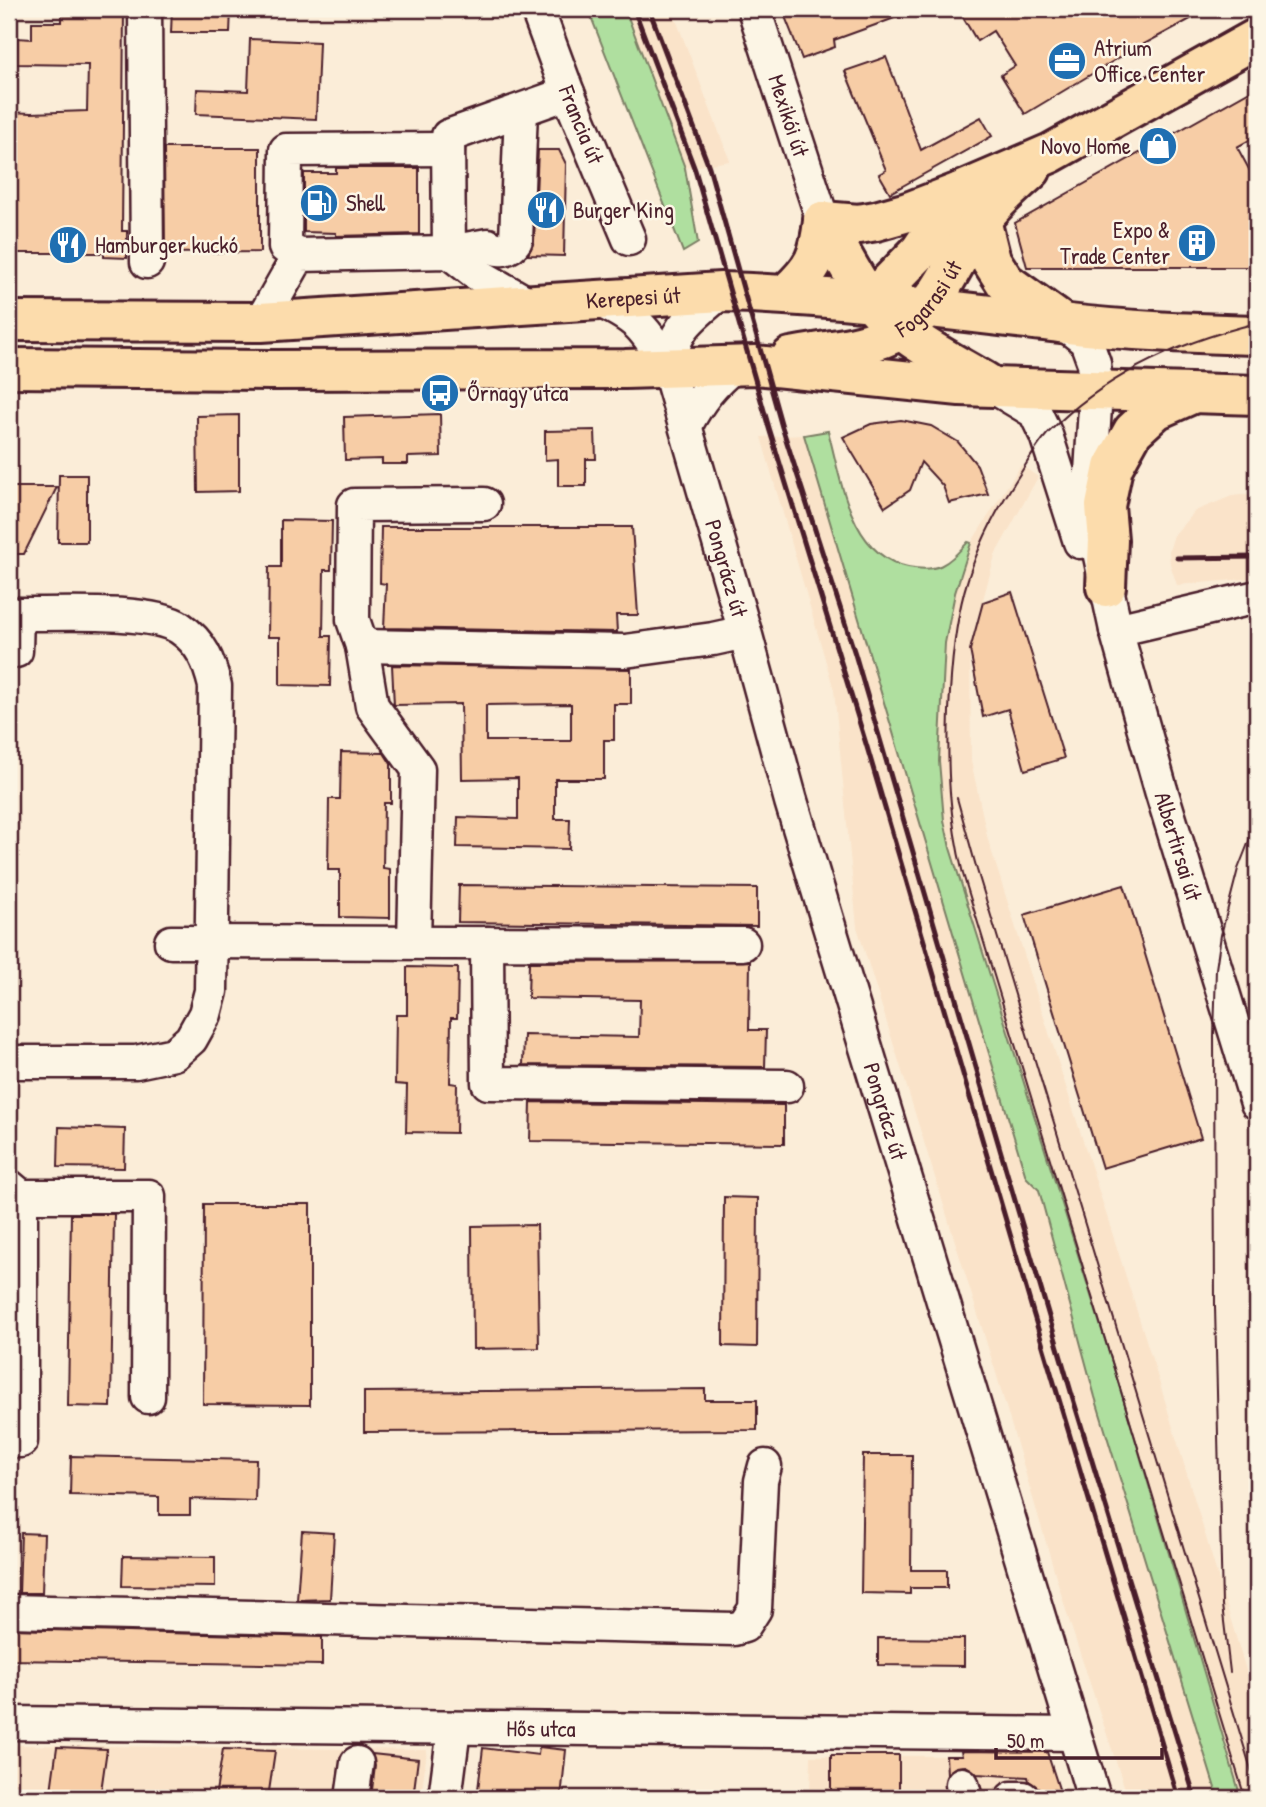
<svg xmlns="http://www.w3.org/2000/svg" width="1266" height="1807" viewBox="0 0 1266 1807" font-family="'Patrick Hand',sans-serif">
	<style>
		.built { fill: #fae3c9 }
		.green { fill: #afdf9f; stroke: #7c7f65; stroke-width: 2 }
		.building { fill: #f7cda6; stroke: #4a1f2b; stroke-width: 2; fill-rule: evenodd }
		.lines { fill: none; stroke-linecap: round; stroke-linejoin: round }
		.minor-casing { stroke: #4a1f2b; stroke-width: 37 }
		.major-casing { stroke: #4a1f2b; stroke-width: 44 }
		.minor { stroke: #fcf5e5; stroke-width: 32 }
		.major { stroke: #fcdcac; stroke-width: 38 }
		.tram { stroke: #4a1f2b; stroke-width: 2 }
		.rail { stroke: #4a1f2b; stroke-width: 5 }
		.labels { text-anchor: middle; stroke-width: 5; stroke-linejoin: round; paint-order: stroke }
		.poi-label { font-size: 23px; fill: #4a1f2b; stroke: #fcf5e5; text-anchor: start }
		.street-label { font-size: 23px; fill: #4a1f2b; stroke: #fcf5e5 }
	</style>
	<rect width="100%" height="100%" fill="#fbedd8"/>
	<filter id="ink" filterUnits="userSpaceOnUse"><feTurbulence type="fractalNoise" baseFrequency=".0143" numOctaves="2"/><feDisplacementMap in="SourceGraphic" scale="14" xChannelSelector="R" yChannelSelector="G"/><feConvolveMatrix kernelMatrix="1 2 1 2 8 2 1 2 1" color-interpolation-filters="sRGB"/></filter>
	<g filter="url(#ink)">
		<g class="built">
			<path d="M 625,9 L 672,9 L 730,161 L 685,168 Z"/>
			<path d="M 804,435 L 1026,1177 L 1039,1190 L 1095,1397 L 1218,1798 L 1128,1798 L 1068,1617 L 996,1373 L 857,927 L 834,690 L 761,437 Z"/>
			<path d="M 1021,465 L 1038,477 L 995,555 L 970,648 L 971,761 L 988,840 L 1159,1381 L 1257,1707 L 1257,1798 L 1241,1798 L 1121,1391 L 958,875 L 944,820 L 939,761 L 945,643 L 955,593 L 971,543 Z"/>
			<path d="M 1257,493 L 1257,578 L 1177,585 L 1170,564 L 1169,551 L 1174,535 L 1195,511 L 1232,496 Z"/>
			<path d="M 9,1745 L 427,1750 L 421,1798 L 9,1798 Z"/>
			<path d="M 1046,1750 L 1062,1798 L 810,1798 L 811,1756 L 961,1756 L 961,1751 Z"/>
		</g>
		<g class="green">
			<path d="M 588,9 L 625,9 L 685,168 L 698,243 L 683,252 Z"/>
			<path d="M 828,431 C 841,479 850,555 908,567 C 940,573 947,564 968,542 L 971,543 L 955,593 L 945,643 L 939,761 L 944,820 L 950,848 L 1121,1391 L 1241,1798 L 1218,1798 L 1095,1397 L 1039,1190 L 1026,1177 L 804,435 Z"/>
		</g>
		<g class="building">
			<path d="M 81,9 L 124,9 L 122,231 L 127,231 L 127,258 L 104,257 L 104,253 L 9,253 L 9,211 L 11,211 L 9,112 L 31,113 L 87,111 L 88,65 L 16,64 L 17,38 L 32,39 L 32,22 L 62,22 L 62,15 L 81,16 Z"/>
			<path d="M 172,9 L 231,9 L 230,33 L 171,33 Z"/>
			<path d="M 782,9 L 914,9 L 914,11 L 834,40 L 835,47 L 802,59 Z"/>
			<path d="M 958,9 L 1209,9 L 1120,57 L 1025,114 L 1001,75 L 1015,66 L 993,31 L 977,41 Z"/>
			<path d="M 250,39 L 319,42 L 316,119 L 196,114 L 197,89 L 248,91 Z"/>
			<path d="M 886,57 L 921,150 L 981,117 L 992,136 L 890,193 L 879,174 L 886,170 L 845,71 Z"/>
			<path d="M 1257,87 L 1257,136 L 1237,147 L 1257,184 L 1257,267 L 1027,267 L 1015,223 Z"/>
			<path d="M 164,148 L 260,148 L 260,252 L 165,253 Z"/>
			<path d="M 538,150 L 559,150 L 566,164 L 564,256 L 528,255 L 534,241 Z"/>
			<path d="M 336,168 L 419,168 L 419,234 L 336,236 L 336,233 L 304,232 L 304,173 L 336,173 Z"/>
			<path d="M 440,414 L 441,456 L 408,457 L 408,464 L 382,464 L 382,459 L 345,460 L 344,417 Z"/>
			<path d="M 239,415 L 239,491 L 198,492 L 197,416 Z"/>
			<path d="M 901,420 L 931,426 L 958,442 L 977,465 L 988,494 L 949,503 L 943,486 L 921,462 L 910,490 L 885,507 L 843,437 L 871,424 Z"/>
			<path d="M 595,430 L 596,459 L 586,459 L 586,486 L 558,486 L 558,459 L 545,460 L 545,431 Z"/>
			<path d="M 59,475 L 87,475 L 87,542 L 58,542 Z"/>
			<path d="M 9,487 L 57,487 L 24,554 L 9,554 Z"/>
			<path d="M 281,520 L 332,521 L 331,570 L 324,570 L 323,636 L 331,636 L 330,686 L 280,685 L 280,637 L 268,637 L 269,567 L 281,567 Z"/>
			<path d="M 381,527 L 632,527 L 638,615 L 616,615 L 617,632 L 384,628 L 386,584 L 380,583 Z"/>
			<path d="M 1012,592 L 1064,758 L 1025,770 L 1008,709 L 983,717 L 970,650 L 983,602 Z"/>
			<path d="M 392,665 L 631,669 L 631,704 L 614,704 L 614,740 L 604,740 L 604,779 L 555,779 L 555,819 L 570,819 L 569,849 L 457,847 L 458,817 L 518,819 L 518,778 L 462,779 L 461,704 L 394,705 ZM 571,704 L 571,741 L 486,741 L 486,705 Z"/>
			<path d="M 341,752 L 384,753 L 391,764 L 391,803 L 384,803 L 383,868 L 390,869 L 390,918 L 340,917 L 340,870 L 328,870 L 329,799 L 340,799 Z"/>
			<path d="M 459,885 L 757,888 L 757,926 L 458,922 Z"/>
			<path d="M 1124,885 L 1201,1138 L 1102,1168 L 1024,915 Z"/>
			<path d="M 750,961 L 749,1030 L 766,1030 L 765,1067 L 523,1065 L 524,1035 L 639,1037 L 640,1000 L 528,998 L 529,962 Z"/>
			<path d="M 407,967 L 458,968 L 457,1018 L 451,1018 L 450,1083 L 457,1084 L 456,1133 L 406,1132 L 407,1085 L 395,1084 L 396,1015 L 407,1015 Z"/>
			<path d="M 531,1102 L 784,1105 L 784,1144 L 530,1141 Z"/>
			<path d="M 59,1127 L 125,1129 L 124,1168 L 58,1167 Z"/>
			<path d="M 724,1197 L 758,1198 L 757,1347 L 723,1346 Z"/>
			<path d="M 204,1204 L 310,1204 L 310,1405 L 203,1404 Z"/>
			<path d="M 71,1214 L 114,1214 L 111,1407 L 68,1406 Z"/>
			<path d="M 537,1225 L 539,1348 L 473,1349 L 472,1226 Z"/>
			<path d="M 705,1389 L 705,1400 L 757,1400 L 757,1430 L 364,1432 L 364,1392 Z"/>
			<path d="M 863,1455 L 912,1455 L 911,1570 L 947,1570 L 947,1588 L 910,1588 L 910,1594 L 861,1593 Z"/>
			<path d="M 71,1456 L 256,1460 L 255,1501 L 190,1499 L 190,1515 L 159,1515 L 159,1497 L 70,1495 Z"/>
			<path d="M 302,1531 L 334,1533 L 330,1599 L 297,1600 Z"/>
			<path d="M 21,1533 L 44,1534 L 42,1593 L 19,1593 Z"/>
			<path d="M 123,1556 L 215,1557 L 215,1587 L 122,1586 Z"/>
			<path d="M 9,1629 L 322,1637 L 322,1665 L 9,1660 Z"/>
			<path d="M 878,1638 L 964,1639 L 964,1666 L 878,1665 Z"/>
			<path d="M 57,1747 L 107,1749 L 100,1798 L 50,1798 Z"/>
			<path d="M 539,1747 L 566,1750 L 561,1798 L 477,1798 L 483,1748 L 538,1755 Z"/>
			<path d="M 223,1749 L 275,1751 L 268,1798 L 215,1798 Z"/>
			<path d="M 961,1751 L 1047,1752 L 1062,1798 L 1041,1798 L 1039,1788 L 1029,1781 L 1028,1777 L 977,1774 L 966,1766 L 956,1767 L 947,1774 L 946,1756 L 962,1756 Z"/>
			<path d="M 372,1754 L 418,1759 L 413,1798 L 371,1798 L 375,1766 Z"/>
			<path d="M 831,1755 L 899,1755 L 899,1791 L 831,1792 Z"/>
		</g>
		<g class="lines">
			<g class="minor-casing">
				<g id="minor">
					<path d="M 145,9 L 147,262"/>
					<path id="s1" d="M 537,9 L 568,93 L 629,239"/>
					<path id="s2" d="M 754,9 L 823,221"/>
					<path d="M 521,110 L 516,240 C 510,250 498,252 488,245 L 449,252 L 448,136 L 568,93"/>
					<path d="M 299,255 L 285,247 L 286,150 L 448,149"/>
					<path id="s3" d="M 595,299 C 637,317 645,328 668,367 L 745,632 L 791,801 L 1094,1798"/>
					<path d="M 261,322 L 299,255 L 449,252 L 477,274 L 529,304"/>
					<path id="s4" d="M 1063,323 L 1086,341 L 1094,363 L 1096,391 L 1089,505 L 1116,630 L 1161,790 L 1257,1103"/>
					<path d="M 668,367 C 676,325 690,319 721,292"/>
					<path d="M 995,388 L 1035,412 L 1046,435 L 1080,542"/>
					<path d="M 686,425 C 700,399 712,384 735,365"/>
					<path d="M 9,614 C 48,615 150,608 180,628 C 202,643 209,662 215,686 L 211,991 L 205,1014 L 191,1039 L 174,1054 L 136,1062 L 9,1062"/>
					<path d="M 1116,630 L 1257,597"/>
					<path d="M 362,646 L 625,651 L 713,639 L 745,632"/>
					<path d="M 16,651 L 17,614"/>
					<path d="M 171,942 L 743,944"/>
					<path d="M 414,942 L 418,769 L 372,706 L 362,646 L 353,620 L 354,505 L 484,504"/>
					<path d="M 487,943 L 488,1083 L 787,1086"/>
					<path d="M 9,1186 L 21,1196 L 149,1196 L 148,1397"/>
					<path d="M 9,1441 L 21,1441 L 21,1196"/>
					<path d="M 9,1611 L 734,1629 L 744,1626 L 755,1609 L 761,1481 L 765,1466"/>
					<path id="s5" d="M 9,1723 L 1074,1734"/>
					<path d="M 962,1784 L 966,1798"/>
					<path d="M 352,1798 L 357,1763"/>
					<path d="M 445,1798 L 454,1729"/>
					<path d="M 1012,1798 L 1023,1798"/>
				</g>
			</g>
			<g class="major-casing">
				<g id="major">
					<path d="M 981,220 L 991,260 L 1005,282 L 1058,320"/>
					<path d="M 823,221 L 859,224 L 876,221 L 908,212 L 960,192 L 1051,153 L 1257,38"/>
					<path d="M 823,221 C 837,244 854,280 871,301 C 900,337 947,359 987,383"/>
					<path d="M 787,293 C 814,268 819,257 823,221"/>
					<path d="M 871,301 L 920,251 L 960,192"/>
					<path id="s6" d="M 9,321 L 261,322 L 721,292 C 835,295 947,310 1060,323 C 1125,331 1192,333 1257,335"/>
					<path id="s7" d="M 791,357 C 826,350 869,348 900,330 C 941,306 955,255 982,219 C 996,201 1014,185 1031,170"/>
					<path d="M 9,368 L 271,370 L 625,369 L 755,365 L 960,386 L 1257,395"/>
					<path d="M 1106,587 L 1108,540 L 1105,506 L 1113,467 L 1133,431 L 1156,410 L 1192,394"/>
				</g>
			</g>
			<use href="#minor" class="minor"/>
			<use href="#major" class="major"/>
			<g class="tram">
				<path d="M 957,798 L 977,870 L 1257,1789"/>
				<path d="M 1230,1672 L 1222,1605 L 1215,1307 L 1214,1036 L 1216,969 L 1221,935 L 1238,869 L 1257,821"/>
				<path d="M 1245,1798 L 963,874 C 949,817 947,769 949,711 C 953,617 964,561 1016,480 C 1026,465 1036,446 1049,432 C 1106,374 1179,342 1257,323"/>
			</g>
			<g class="rail">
				<path d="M 634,9 L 695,170 L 769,428 L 867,747 L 1032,1309 L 1178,1798"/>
				<path d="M 649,9 L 709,167 L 782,427 L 855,654 L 1074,1402 L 1195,1798"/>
				<path d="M 1177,558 L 1257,557"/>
			</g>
		</g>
	</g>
	<defs>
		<g id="office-disc" transform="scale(2.0125)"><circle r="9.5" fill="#1f6fb2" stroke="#fcf5e5"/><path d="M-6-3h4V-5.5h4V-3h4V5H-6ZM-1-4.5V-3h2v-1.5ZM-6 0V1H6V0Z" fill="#fff"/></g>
		<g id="shop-disc" transform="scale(2.0125)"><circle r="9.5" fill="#1f6fb2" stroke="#fcf5e5"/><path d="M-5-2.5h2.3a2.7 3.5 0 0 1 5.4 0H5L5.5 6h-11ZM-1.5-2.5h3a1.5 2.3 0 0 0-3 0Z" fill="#fff"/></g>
		<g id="fuel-disc" transform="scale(2.0125)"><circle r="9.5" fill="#1f6fb2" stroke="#fcf5e5"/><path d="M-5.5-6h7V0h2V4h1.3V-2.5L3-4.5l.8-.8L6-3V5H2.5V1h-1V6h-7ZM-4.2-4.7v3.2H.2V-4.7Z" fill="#fff"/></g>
		<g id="restaurant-disc" transform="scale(2.0125)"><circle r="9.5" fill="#1f6fb2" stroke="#fcf5e5"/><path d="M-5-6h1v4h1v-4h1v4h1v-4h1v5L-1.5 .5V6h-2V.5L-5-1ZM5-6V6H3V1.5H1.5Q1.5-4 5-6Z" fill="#fff"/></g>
		<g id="building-disc" transform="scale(2.0125)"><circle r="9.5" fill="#1f6fb2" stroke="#fcf5e5"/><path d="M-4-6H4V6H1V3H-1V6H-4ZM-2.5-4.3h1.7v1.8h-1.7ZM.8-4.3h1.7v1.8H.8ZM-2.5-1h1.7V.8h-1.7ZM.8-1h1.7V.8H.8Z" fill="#fff"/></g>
		<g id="bus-disc" transform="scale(2.0125)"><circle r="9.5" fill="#1f6fb2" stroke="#fcf5e5"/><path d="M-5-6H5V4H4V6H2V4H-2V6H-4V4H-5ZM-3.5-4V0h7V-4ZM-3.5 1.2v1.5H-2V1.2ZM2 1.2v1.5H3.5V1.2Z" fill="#fff"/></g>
	</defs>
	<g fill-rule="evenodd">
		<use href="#office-disc" x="1067" y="61"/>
		<use href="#shop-disc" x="1158" y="146"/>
		<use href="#fuel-disc" x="319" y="203"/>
		<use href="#restaurant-disc" x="546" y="210"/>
		<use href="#building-disc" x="1197" y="243"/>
		<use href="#restaurant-disc" x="68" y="245"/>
		<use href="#bus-disc" x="440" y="393"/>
	</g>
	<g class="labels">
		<g class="poi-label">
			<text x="1094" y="56">Atrium<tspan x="1094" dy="26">Office Center</tspan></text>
			<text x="1131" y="154" text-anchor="end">Novo Home</text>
			<text x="346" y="211">Shell</text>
			<text x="573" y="218">Burger King</text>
			<text x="1170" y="238" text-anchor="end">Expo &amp;<tspan x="1170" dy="26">Trade Center</tspan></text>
			<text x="95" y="253">Hamburger kuckó</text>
			<text x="467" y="401">Őrnagy utca</text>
		</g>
		<g class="street-label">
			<text dy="8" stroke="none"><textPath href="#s2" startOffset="112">Mexikói út</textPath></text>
			<text dy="8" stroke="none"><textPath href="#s1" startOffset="124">Francia út</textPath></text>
			<text dy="8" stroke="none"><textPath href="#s7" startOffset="156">Fogarasi út</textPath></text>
			<text dy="8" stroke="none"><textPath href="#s6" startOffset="625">Kerepesi út</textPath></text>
			<text dy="8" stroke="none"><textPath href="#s3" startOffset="312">Pongrácz út</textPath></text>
			<text dy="8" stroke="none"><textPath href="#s4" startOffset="548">Albertirsai út</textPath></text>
			<text dy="8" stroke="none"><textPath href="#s3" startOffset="878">Pongrácz út</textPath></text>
			<text dy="8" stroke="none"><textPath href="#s5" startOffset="532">Hős utca</textPath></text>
		</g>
	</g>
	<rect width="1266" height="1807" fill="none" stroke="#fcf5e5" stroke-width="35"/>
	<rect x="18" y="18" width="1231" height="1772" fill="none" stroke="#4a1f2b" stroke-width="2.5" filter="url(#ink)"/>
	<path d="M996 1748v10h166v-10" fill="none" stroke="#4a1f2b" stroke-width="3.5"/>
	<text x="1007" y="1748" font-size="21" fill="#4a1f2b" stroke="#fcf5e5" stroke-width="5" paint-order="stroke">50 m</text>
</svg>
